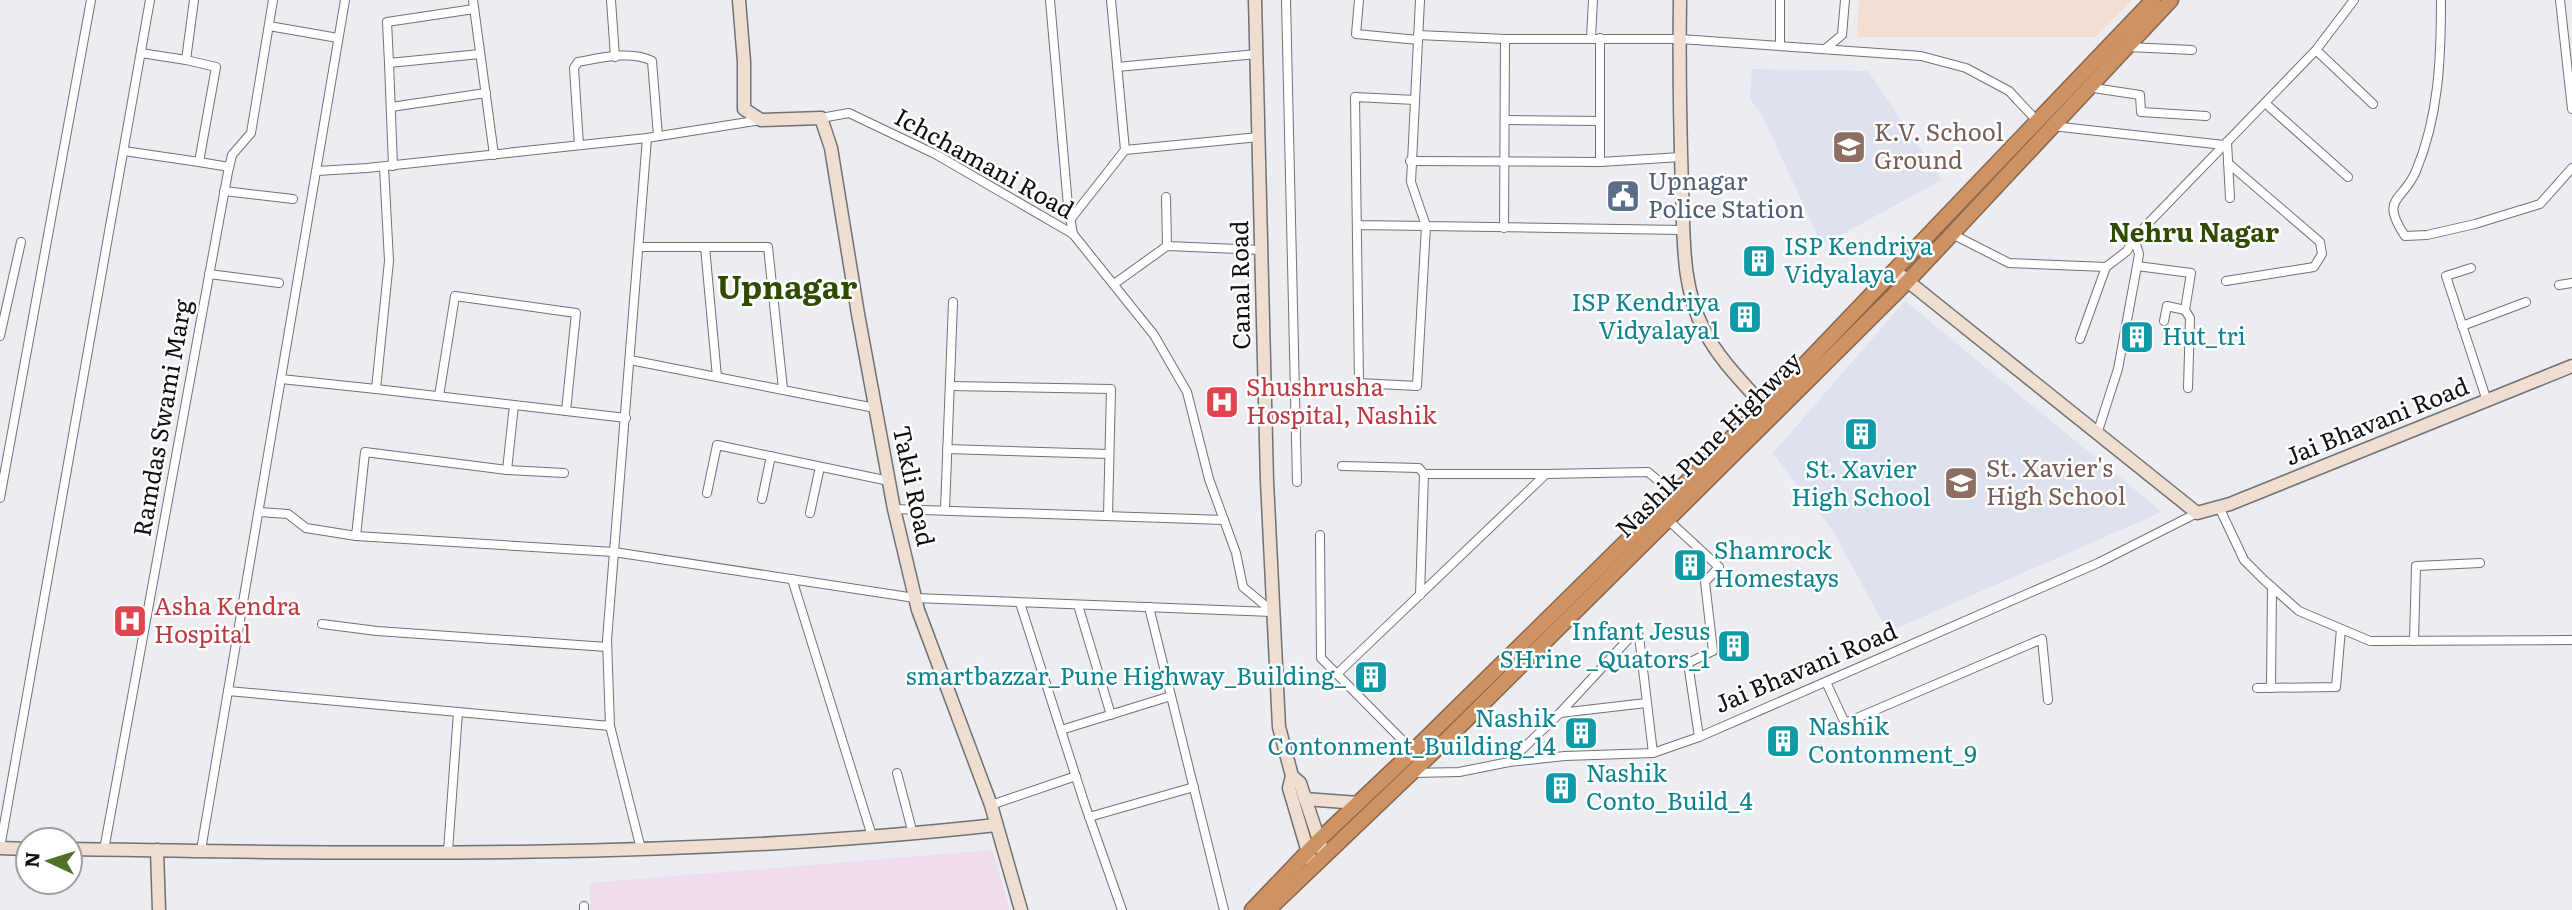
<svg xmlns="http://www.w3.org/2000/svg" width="2572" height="910" viewBox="0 0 2572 910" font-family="Literata,serif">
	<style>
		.built { fill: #dde2ee }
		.industrial { fill: #efdced }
		.medical { fill: #f4ded1 }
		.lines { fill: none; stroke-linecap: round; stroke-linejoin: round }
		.street-casing { stroke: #707276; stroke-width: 10 }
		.secondary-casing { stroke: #707276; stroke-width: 15 }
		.highway-casing { stroke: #8b6547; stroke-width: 17 }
		.street { stroke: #fff; stroke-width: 8 }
		.secondary { stroke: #f0dfd0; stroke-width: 12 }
		.highway { stroke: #ce9364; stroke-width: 14 }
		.labels { text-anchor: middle; stroke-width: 5; stroke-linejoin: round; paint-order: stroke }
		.education-label { font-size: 24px; fill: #785e54; stroke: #fff; text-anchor: start }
		.street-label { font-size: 24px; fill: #0f1012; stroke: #fff }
		.service-label { font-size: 24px; fill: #4e5e75; stroke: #fff; text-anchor: start }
		.culture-label { font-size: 24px; fill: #0d838f; stroke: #fff; text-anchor: start }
		.health-label { font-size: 24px; fill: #be3a42; stroke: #fff; text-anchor: start }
		.neighbourhood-label { font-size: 26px; font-weight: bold; fill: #304a00; stroke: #fff }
		.district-label { font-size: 32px; font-weight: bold; fill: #304a00; stroke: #fff }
	</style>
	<rect width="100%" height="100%" fill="#ebedf2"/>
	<g class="built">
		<path d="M 1752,69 L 1868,71 L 1942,180 L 1822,245 L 1762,115 L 1750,99 Z"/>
		<path d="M 1905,301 L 2162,512 L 1888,632 L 1833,531 L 1773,453 Z"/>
	</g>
	<path class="industrial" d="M 992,850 L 1010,910 L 590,910 L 590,883 Z"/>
	<path class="medical" d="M 1859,0 L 2132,0 L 2096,37 L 1857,37 Z"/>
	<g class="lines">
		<g class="street-casing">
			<g id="street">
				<path d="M 473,0 L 494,155"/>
				<path d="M 611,0 L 615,57"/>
				<path d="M 1050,0 L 1068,206 L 1073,234"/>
				<path d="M 1111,0 L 1125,150 L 1259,137"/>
				<path d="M 1286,0 L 1297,482"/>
				<path d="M 1359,0 L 1356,34 L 1418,40"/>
				<path d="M 1420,0 L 1411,182 L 1426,226 L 1683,230"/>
				<path d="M 2441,0 C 2441,58 2439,116 2416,171 C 2403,202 2379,197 2405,236 L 2427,235 L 2475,224 L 2540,204 L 2572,168"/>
				<path d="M 2560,0 L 2572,109"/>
				<path d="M 269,26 L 338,38"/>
				<path d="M 1418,35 L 1505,39 L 1680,39 L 1921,56 L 1966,68 L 2009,91 L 2038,122"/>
				<path d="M 1591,38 L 1593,0"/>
				<path d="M 1600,38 L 1600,162"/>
				<path d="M 1780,46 L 1780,0"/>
				<path d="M 2128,47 L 2192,50"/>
				<path d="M 1825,49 L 1842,35 L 1845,0"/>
				<path d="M 2316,50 L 2373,104"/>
				<path d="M 141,53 L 186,60"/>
				<path d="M 389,63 L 387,22 L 474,9"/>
				<path d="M 1117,67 L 1257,54"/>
				<path d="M 2087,87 L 2140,95 L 2141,112 L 2206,116"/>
				<path d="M 2265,103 L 2348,177"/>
				<path d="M 391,107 L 486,93"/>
				<path d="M 821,118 L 849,113 L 937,155 L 1073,234 L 1154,335 L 1187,392 L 1209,479 L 1236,553 L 1243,587 L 1273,612"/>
				<path d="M 1506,120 L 1600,121"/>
				<path d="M 2052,126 L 2224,145"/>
				<path d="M 2227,142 L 2230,198"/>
				<path d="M 579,145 L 574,68 L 578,62 C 600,58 632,50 652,61 L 658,136"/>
				<path d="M 124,151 L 199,162 L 216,67 L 186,60 L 194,0"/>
				<path d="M 1410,161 L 1600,162 L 1681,157"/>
				<path d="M 199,162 L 229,167"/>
				<path d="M 393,166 L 389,63 L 480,54"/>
				<path d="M 317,171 L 367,168 L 647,138"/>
				<path d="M 224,191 L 293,199"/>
				<path d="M 1166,197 L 1167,246"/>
				<path d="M 1070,220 L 1125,150"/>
				<path d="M 1358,225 L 1426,226 L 1417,386 L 1359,383 L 1355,97 L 1415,100"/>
				<path d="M 1504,228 L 1505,39"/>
				<path d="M 1952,234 L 2009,263 L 2106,267 L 2127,251 L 2134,238 L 2316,50 L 2354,0"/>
				<path d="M 2134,238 L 2139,254 L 2137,266"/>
				<path d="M 639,247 L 768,247 L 783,389"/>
				<path d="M 705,247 L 717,377"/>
				<path d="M 2471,268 L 2446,276 L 2487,401"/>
				<path d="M 209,274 L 279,283"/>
				<path d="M 2226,281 L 2314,267 L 2322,254 L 2320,242 L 2228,163"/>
				<path d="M 1114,284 L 1167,246 L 1262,250"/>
				<path d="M 2559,285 L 2572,283"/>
				<path d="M 2164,321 L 2167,306 L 2185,310"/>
				<path d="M 2462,326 L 2526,302"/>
				<path d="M 0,336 L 21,242"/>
				<path d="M 2080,339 L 2106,267"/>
				<path d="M 630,360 L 875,408"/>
				<path d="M 281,379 L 376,389 L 389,261 L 384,167"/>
				<path d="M 950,386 L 1111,389 L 1108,516"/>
				<path d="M 376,389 L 626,418"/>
				<path d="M 439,396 L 455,296 L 576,313 L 566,411"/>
				<path d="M 2097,434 L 2118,369 L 2137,266 L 2191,273 L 2185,310 L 2190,318 L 2188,388"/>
				<path d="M 947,449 L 1109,454"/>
				<path d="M 1342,466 L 1419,468 L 1424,474"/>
				<path d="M 507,470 L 564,473"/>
				<path d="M 707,493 L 717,445 L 889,481"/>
				<path d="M 0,498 L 91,0"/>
				<path d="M 762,499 L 771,456"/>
				<path d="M 2219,507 L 2244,560 L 2264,580 L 2299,611 L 2370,641 L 2572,640"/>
				<path d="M 894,509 L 1224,520"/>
				<path d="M 945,510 L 953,302"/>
				<path d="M 259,512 L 288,514 L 306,528 L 356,536 L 614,552 L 647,138 L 761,120"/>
				<path d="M 810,513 L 820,467"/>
				<path d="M 1667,519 L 1719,567 L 1705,582 L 1713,651 L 1688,663 L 1699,737"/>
				<path d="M 1320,535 L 1321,658 L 1413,751"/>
				<path d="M 356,536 L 365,452 L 507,470 L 514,405"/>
				<path d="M 792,579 L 872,836"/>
				<path d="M 1420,595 L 1424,474 L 1546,474"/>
				<path d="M 1020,603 L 1085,805 L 1122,910"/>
				<path d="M 1078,605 L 1111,715"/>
				<path d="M 1149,607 L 1224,910"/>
				<path d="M 322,624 L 377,631 L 607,647"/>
				<path d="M 2414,641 L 2416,566 L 2480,563"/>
				<path d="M 1337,674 L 1546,474 L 1648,472 L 1674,494"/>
				<path d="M 1826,682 L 1845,723 L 2042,639 L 2048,700"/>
				<path d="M 2257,688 L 2336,687 L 2341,629"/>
				<path d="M 2271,688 L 2272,587"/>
				<path d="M 228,691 L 345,0"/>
				<path d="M 1560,713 L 1633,634 L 1639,636 L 1653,753"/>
				<path d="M 610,726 L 607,640 L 614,552 L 915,598 L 1273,612"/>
				<path d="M 1061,730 L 1171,696"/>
				<path d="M 1509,762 L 1560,713 L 1646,703"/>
				<path d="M 897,773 L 913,834"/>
				<path d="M 1412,773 L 1459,772 L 1509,762 L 1565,756 L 1653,753 L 1699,737 L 2098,563 L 2197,513"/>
				<path d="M 991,805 L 1076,776"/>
				<path d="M 1089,817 L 1194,787"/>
				<path d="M 0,848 L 150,0"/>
				<path d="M 104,850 L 228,172 L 232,155 L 251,133 L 273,0"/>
				<path d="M 201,850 L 228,691 L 610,726 L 641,849"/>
				<path d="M 448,851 L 458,712"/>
				<path d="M 584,910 L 584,906"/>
			</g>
		</g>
		<g class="secondary-casing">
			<g id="secondary">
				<path d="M 739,0 L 744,62 L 744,109 L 761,120 L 821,118 L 831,148 L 858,314 L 894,509 L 918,610 L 991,805 L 1021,910"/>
				<path d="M 1255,0 L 1267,481 L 1279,727 L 1292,776 L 1289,788 L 1310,859"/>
				<path d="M 1680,0 C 1679,63 1680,126 1682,188 C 1684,236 1681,286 1704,330 C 1718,358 1743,383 1764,406"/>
				<path d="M 1900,275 L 2197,513 L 2230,504 L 2572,366"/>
				<path d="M 1292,776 L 1300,783 L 1322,849"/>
				<path d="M 1305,799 L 1358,803"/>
				<path d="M 0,848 L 28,849"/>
				<path d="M 70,849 C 378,854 689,859 996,825"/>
				<path d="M 157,850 L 159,910"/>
			</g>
		</g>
		<g class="highway-casing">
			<g id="highway">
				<path d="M 1252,910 L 1319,840 L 1413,751 L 1780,390 L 2153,0"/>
				<path d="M 1268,910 L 1447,739 L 1907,282 L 2171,0"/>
			</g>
		</g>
		<use href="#street" class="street"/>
		<use href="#secondary" class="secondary"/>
		<use href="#highway" class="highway"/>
	</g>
	<defs>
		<g id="school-square" transform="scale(1.75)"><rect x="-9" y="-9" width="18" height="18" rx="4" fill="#8d6e63" stroke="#fff"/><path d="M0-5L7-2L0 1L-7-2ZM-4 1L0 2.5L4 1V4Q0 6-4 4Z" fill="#fff"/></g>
		<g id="civic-square" transform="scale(1.75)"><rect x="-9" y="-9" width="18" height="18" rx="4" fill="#5c6f8a" stroke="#fff"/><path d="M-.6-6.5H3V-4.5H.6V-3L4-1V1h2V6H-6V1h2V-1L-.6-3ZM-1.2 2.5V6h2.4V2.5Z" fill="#fff"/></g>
		<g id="building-square" transform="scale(1.75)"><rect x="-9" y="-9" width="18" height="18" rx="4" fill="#0f9aa8" stroke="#fff"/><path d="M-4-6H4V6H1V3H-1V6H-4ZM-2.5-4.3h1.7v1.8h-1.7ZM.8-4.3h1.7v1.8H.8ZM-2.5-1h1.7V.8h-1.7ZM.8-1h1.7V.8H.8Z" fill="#fff"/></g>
		<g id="hospital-square" transform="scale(1.75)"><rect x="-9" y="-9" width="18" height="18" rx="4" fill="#e0444e" stroke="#fff"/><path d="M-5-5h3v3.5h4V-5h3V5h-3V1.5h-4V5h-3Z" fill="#fff"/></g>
	</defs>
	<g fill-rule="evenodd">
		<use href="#school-square" x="1849" y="147"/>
		<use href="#civic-square" x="1623" y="196"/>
		<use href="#building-square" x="1759" y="261"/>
		<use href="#building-square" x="1745" y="317"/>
		<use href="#building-square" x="2137" y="337"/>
		<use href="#hospital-square" x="1222" y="402"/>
		<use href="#building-square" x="1861" y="434"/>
		<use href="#school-square" x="1961" y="483"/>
		<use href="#building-square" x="1690" y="565"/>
		<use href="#hospital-square" x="130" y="621"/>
		<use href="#building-square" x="1734" y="646"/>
		<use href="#building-square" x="1371" y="677"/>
		<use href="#building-square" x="1581" y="733"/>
		<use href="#building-square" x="1783" y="741"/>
		<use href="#building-square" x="1561" y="788"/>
	</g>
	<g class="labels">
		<g class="education-label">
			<text x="1874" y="141">K.V. School<tspan x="1874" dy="28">Ground</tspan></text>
			<text x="1986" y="477">St. Xavier's<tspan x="1986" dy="28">High School</tspan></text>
		</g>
		<g class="street-label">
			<text transform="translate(984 164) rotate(29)" y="8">Ichchamani Road</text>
			<text transform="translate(1241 285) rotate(-91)" y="8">Canal Road</text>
			<text transform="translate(163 418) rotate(-80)" y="8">Ramdas Swami Marg</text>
			<text transform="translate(2377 422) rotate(-22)" y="8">Jai Bhavani Road</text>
			<text transform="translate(1709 445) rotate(-45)" y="8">Nashik Pune Highway</text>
			<text transform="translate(913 486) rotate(78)" y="8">Takli Road</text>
			<text transform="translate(1806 668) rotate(-23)" y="8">Jai Bhavani Road</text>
		</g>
		<g class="service-label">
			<text x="1648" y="190">Upnagar<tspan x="1648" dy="28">Police Station</tspan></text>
		</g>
		<g class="culture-label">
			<text x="1784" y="255">ISP Kendriya<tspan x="1784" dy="28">Vidyalaya</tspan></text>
			<text x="1720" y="311" text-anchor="end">ISP Kendriya<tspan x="1720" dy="28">Vidyalaya1</tspan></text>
			<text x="2162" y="345">Hut_tri</text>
			<text x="1861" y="478" text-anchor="middle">St. Xavier<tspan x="1861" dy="28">High School</tspan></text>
			<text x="1714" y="559">Shamrock<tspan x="1714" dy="28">Homestays</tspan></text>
			<text x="1710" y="640" text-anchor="end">Infant Jesus<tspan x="1710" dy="28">SHrine _Quators_1</tspan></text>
			<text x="1346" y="685" text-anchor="end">smartbazzar_Pune Highway_Building_</text>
			<text x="1556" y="727" text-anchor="end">Nashik<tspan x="1556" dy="28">Contonment_Building_14</tspan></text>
			<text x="1808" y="735">Nashik<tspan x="1808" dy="28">Contonment_9</tspan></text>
			<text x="1586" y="782">Nashik<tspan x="1586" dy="28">Conto_Build_4</tspan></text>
		</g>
		<g class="health-label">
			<text x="1246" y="396">Shushrusha<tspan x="1246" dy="28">Hospital, Nashik</tspan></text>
			<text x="154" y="615">Asha Kendra<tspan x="154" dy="28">Hospital</tspan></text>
		</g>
		<g class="neighbourhood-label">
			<text x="2194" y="242">Nehru Nagar</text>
		</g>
		<g class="district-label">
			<text x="787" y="299">Upnagar</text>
		</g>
	</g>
	<g transform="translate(49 861) rotate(274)"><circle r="33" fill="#ffffff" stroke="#9f9fa0" stroke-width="2"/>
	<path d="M0-5L12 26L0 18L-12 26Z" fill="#527126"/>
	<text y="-10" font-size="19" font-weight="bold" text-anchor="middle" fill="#0f1012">N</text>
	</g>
</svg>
